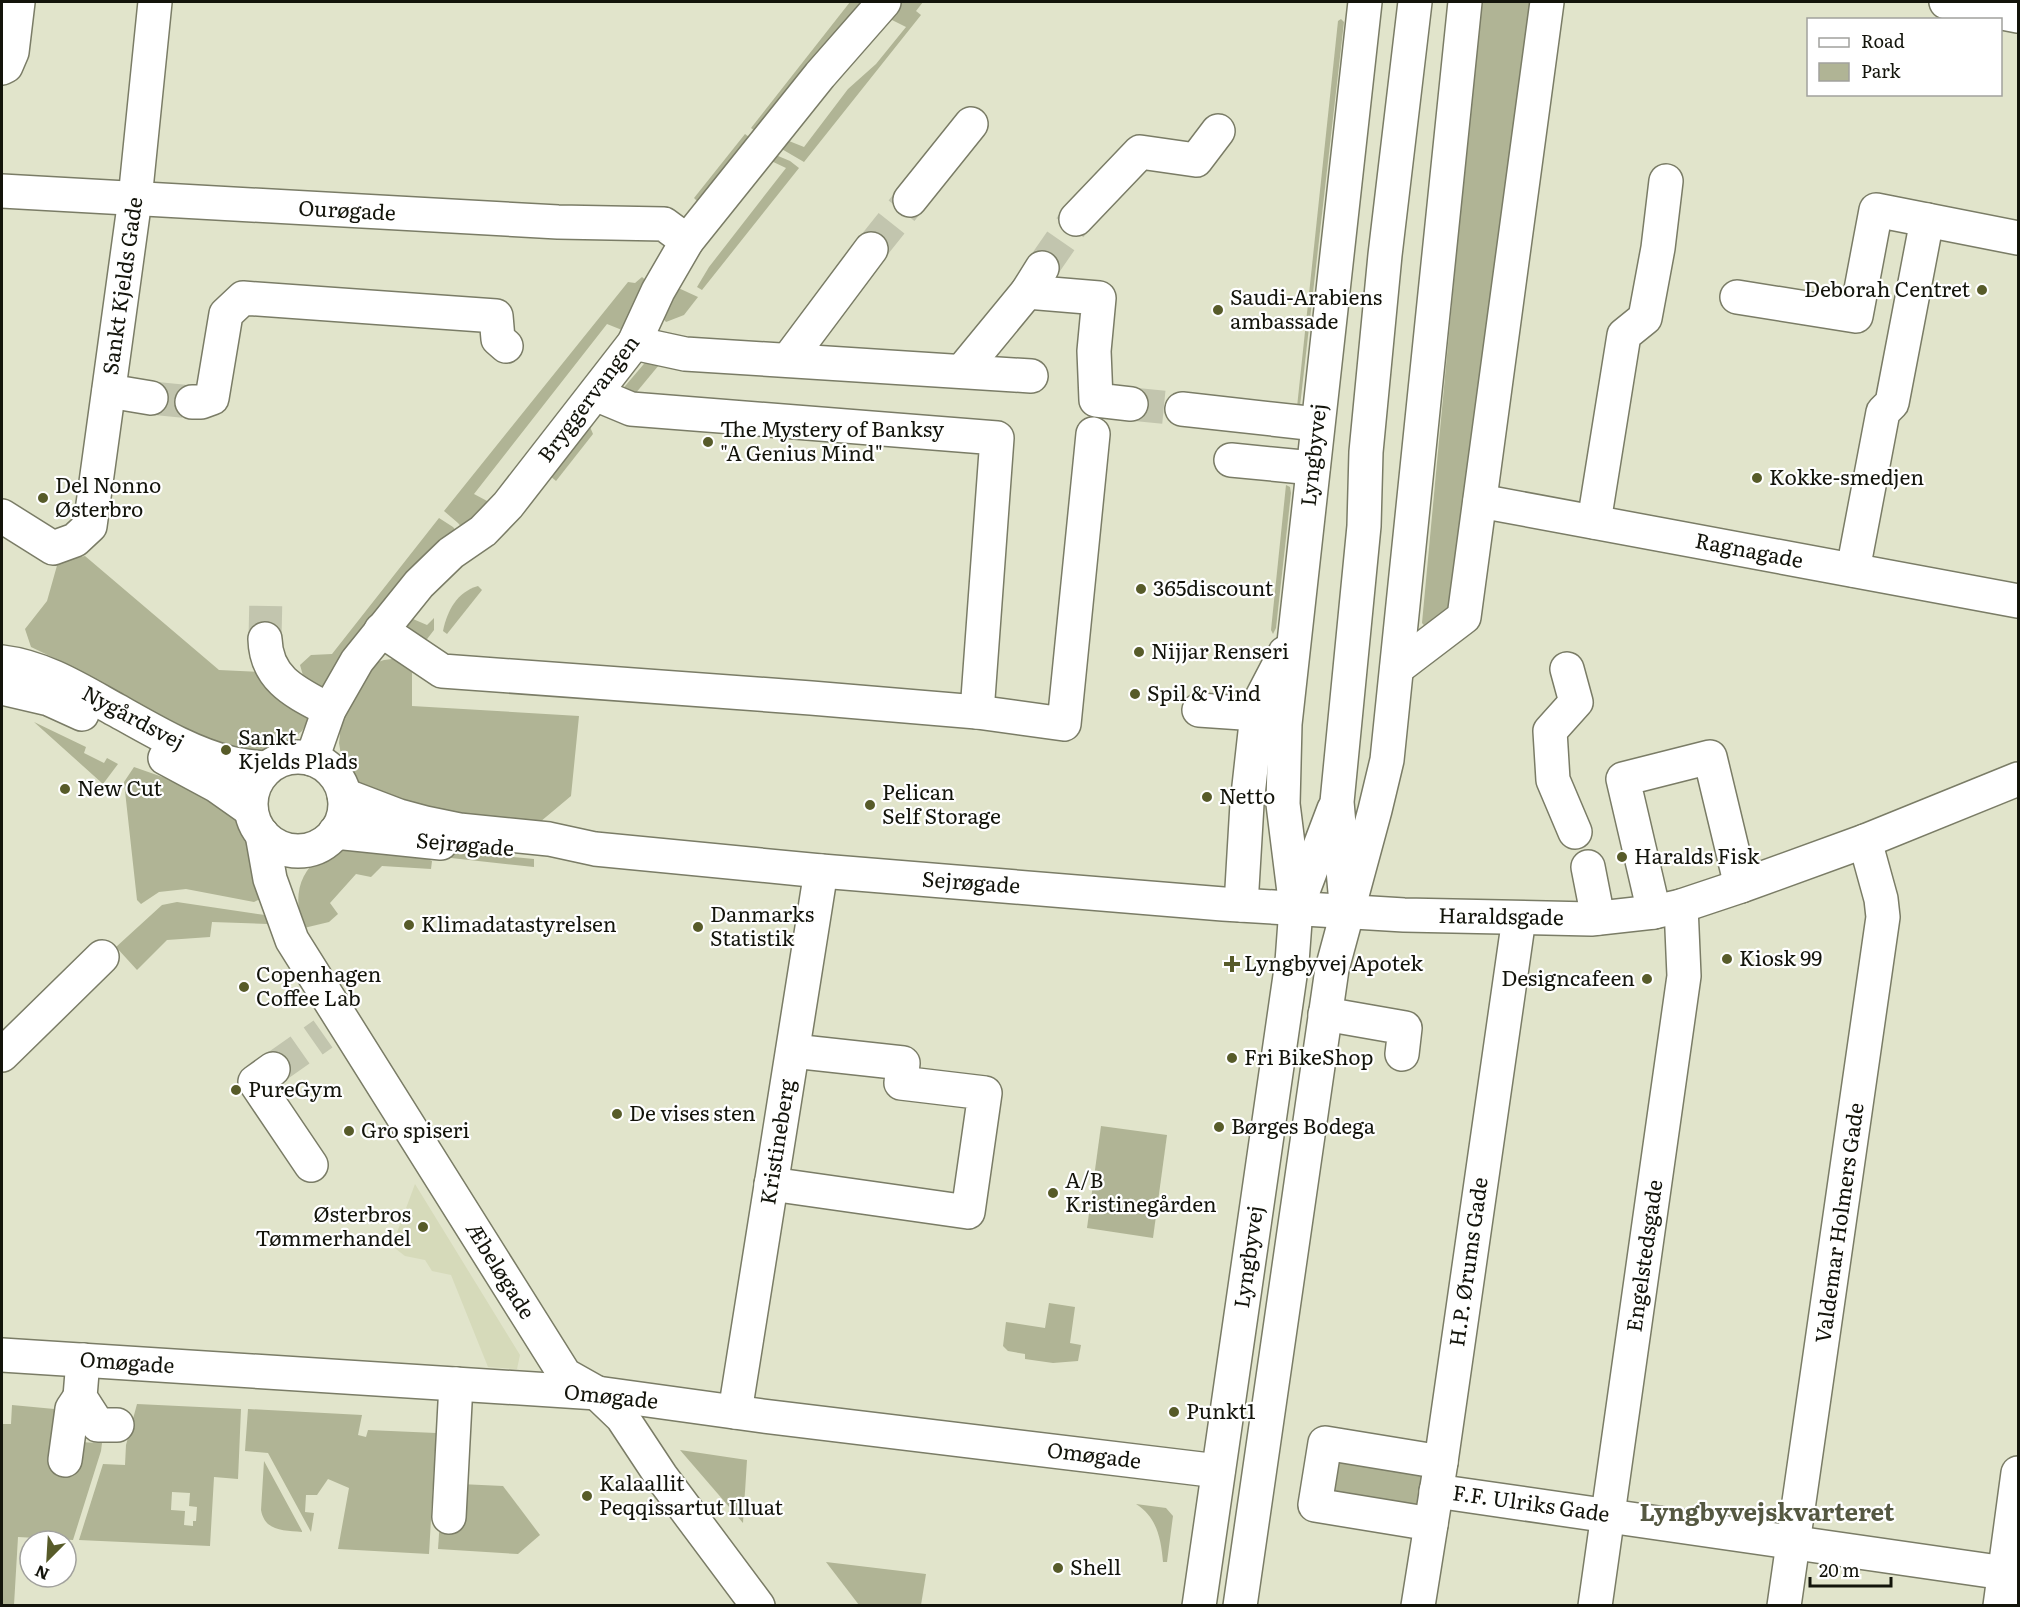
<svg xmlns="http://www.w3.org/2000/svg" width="2020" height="1607" viewBox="0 0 2020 1607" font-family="Literata,serif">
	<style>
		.built { fill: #d6daba }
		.green { fill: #b0b495; fill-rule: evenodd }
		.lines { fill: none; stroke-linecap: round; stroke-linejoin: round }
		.minor-tunnel { stroke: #c2c5ae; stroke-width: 33; stroke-dasharray: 33 16; stroke-linecap: butt }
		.minor-casing { stroke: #7a7c66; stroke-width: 36 }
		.minor { stroke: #fff; stroke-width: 33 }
		.poi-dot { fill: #575b29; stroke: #fff; stroke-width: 2 }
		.labels { text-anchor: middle; stroke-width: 4.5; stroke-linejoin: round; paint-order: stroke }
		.street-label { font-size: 21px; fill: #13140b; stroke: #fff }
		.poi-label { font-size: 21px; fill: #13140b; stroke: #fff; text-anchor: start }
		.quarter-label { font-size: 24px; font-weight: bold; fill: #555842; stroke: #fff }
	</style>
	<rect width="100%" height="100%" fill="#e1e4cb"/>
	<path class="built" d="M 415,1184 L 520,1355 L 517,1369 L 488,1367 L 451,1275 L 432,1271 L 425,1260 L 405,1256 L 392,1246 Z"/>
	<g class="green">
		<path d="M 850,2 L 868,2 L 762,136 L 751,128 Z"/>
		<path d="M 898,2 L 923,2 L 916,11 L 921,15 L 804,162 L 780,148 L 784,139 L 804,147 L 848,89 L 876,64 L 906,27 L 886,17 Z"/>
		<path d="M 1480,2 L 1536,2 L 1456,610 L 1430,632 L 1422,623 Z"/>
		<path d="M 1341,19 L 1344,22 L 1300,406 L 1297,407 L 1338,21 Z"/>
		<path d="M 745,134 L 757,143 L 701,205 L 694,198 Z"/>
		<path d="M 771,153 L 790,161 L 799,168 L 702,290 L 697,287 L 709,267 L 786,168 L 767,159 Z"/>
		<path d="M 642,277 L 649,283 L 622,330 L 607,324 L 474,494 L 489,502 L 463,529 L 458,523 L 444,511 L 628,282 L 635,283 Z"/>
		<path d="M 674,286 L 698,297 L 684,315 L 666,322 L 661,316 Z"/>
		<path d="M 649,358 L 659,365 L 630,400 L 620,392 Z"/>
		<path d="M 588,422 L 593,434 L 556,481 L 548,474 Z"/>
		<path d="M 1286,485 L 1290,487 L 1291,493 L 1276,628 L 1273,634 L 1271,630 Z"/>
		<path d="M 439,518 L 453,527 L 458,533 L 324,688 L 306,686 L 300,665 L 311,655 L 332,654 Z"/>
		<path d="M 85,556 L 219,670 L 261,672 L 305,709 L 309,719 L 302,731 L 289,742 L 271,753 L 225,752 L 91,688 L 79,670 L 31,647 L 25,629 L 47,601 L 58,562 Z"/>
		<path d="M 478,586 L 482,590 L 447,634 L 443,631 C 447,611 457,592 478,586 Z"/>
		<path d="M 406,616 L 427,625 L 434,618 L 434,630 L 424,643 L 402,626 Z"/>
		<path d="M 400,658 L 412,663 L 412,706 L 579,716 L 571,796 L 540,822 L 402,809 L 354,782 L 342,761 L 339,743 L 341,724 L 350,701 L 375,663 L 384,660 Z"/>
		<path d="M 34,722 L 86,747 L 84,753 L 104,763 L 107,758 L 118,764 L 103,784 Z"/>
		<path d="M 134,767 L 174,781 L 178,775 L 241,820 L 247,833 L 263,893 L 260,899 L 254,902 L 186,889 L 159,892 L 141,904 L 137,900 L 124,782 Z"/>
		<path d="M 399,846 L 432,861 L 431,869 L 382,866 L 371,877 L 356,874 L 330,903 L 338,914 L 329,922 L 304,928 C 289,890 304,855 347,848 C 364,845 382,847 399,846 Z"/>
		<path d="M 452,851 L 534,859 L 534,867 L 451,858 Z"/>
		<path d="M 177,902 L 265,915 L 268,924 L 212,922 L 210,937 L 167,940 L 137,970 L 116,947 L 162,905 Z"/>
		<path d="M 1101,1126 L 1167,1135 L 1153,1238 L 1087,1228 Z"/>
		<path d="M 1049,1303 L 1075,1307 L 1070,1343 L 1081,1345 L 1078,1361 L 1053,1363 L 1025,1359 L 1025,1354 L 1008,1351 L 1003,1346 L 1006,1322 L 1045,1328 Z"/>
		<path d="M 137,1404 L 241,1409 L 238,1479 L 214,1477 L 210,1546 L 79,1540 L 103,1464 L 125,1465 L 126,1445 ZM 172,1492 L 190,1493 L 189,1506 L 197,1507 L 196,1521 L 193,1521 L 193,1526 L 184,1525 L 185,1511 L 171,1510 Z"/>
		<path d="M 12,1405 L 65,1410 L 76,1442 L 102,1443 L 101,1451 L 73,1540 L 18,1537 L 14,1605 L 2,1604 L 2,1424 L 11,1424 Z"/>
		<path d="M 248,1409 L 362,1415 L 358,1435 L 366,1437 L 368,1430 L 436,1433 L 429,1554 L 338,1549 L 349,1488 L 328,1479 L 317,1495 L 306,1495 L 305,1512 L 314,1513 L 311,1532 L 268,1453 L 245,1451 Z"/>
		<path d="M 1331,1448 L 1431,1464 L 1422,1517 L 1322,1501 Z"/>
		<path d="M 680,1450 L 747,1460 L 743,1523 Z"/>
		<path d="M 264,1461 L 302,1531 L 302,1532 C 284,1530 265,1532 261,1510 Z"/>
		<path d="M 460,1484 L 503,1486 L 540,1535 L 518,1554 L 438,1549 L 440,1520 Z"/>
		<path d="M 1136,1504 L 1166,1508 L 1173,1516 L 1167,1562 L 1163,1562 C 1161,1539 1157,1517 1136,1504 Z"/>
		<path d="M 826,1562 L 926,1574 L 921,1605 L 859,1605 Z"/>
	</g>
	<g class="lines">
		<g class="minor-tunnel">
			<path d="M 871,249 L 910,200"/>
			<path d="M 1042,268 L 1076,219"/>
			<path d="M 151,398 L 192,402"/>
			<path d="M 1131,404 L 1182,409"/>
			<path d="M 265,639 L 266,593"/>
			<path d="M 273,1069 L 323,1034"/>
		</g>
		<g class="minor-casing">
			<g id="minor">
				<path d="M 1946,2 L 2018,16"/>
				<path d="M 2,68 L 6,66 L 12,52 L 18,2"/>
				<path d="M 2,191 L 558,222 L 664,224 L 687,241"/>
				<path d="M 910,200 L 971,124"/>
				<path d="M 1076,219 L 1140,152 L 1196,160 L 1218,131"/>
				<path d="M 1027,292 L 1099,298 L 1094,351 L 1096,400 L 1131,404"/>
				<path d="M 1737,297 L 1856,316 L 1876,210 L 2018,238"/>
				<path d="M 634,343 L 685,354 L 1031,376"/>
				<path d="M 788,360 L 871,249"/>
				<path d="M 962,371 L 1027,292 L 1042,268"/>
				<path d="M 109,391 L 151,398"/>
				<path d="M 595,394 L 631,409 L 997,438 L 977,712"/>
				<path d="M 192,402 L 201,402 L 212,398 L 226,314 L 243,298 L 496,316 L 498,339 L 506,346"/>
				<path d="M 1182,409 L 1317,424"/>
				<path d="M 1231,460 L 1313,468"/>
				<path d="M 1480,501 L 2018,601"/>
				<path d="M 2,516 L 53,548 L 75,540 L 90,526 L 135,199 L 155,2"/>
				<path d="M 1594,522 L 1624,335 L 1645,318 L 1658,248 L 1666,181"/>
				<path d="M 1853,570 L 1883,412 L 1892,403 L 1927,220"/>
				<path d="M 381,630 L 442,671 L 811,698 L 977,712 L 1064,724 L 1093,434"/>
				<path d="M 265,639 C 266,680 297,693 329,710"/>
				<path d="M 2,662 C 44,667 80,690 116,710 C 152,730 190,753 230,763 C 242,766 254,767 266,768"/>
				<path d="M 1397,668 L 1464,617 L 1547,2"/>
				<path d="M 1567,669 L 1576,702 L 1550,731 L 1553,780 L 1575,832"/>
				<path d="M 2,688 L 49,699 L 82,714"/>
				<path d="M 1199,710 L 1257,714"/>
				<circle cx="298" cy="804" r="47"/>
				<path d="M 165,758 L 217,786 L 251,810"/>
				<path d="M 312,759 L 329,710 L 357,661 L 419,584 L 451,553 L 483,531 L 508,505 L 634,343 L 658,291 L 687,241 L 820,75 L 884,2"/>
				<path d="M 344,795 L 399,816 L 425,823 L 459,830 L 549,839 L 595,849 L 821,871 L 1223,904 L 1404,915 L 1591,919 L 1654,912 L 1681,906 L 1741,886 L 1865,841 L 2018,779"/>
				<path d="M 335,832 L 441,843"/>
				<path d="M 262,834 L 270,879 L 292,940 L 565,1375 L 597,1393 L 622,1417 L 661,1476 L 758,1606"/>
				<path d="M 1588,867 L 1598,918"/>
				<path d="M 1345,892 L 1337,802 L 1364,526 L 1366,452 L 1385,255 L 1415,2"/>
				<path d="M 1298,904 L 1334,809"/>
				<path d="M 1241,905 L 1247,804 L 1257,714 L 1260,701 L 1285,653"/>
				<path d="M 1654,912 L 1623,779 L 1710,757 L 1741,886"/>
				<path d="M 1325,1014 L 1405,1028 L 1402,1054"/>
				<path d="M 2,1055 L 102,957"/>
				<path d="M 273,1069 L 255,1082 L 311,1165"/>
				<path d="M 771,1184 L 968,1212 L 985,1093 L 901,1083 L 903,1063 L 793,1051"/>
				<path d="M 2,1355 L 597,1393 L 763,1416 L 1218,1471"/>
				<path d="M 83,1360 L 80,1397 L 98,1425 L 117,1425"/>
				<path d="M 735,1412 L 821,871"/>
				<path d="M 65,1460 L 72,1409 L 80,1397"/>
				<path d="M 1436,1491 L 2018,1575"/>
				<path d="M 449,1517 L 456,1384"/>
				<path d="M 1431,1524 L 1315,1505 L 1325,1443 L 1441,1462"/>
				<path d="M 1199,1606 L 1292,962 L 1296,908 L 1283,804 L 1285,724 L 1365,2"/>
				<path d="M 1240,1606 L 1332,969 L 1375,810 L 1387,760 L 1465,2"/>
				<path d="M 1418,1606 L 1441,1462 L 1519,918"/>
				<path d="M 1595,1606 L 1684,976 L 1681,906"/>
				<path d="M 1784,1606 L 1883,917 L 1881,899 L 1865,841"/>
				<path d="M 2000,1606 L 2018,1473"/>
			</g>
		</g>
		<use href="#minor" class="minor"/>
	</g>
	<g class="poi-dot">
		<circle cx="1982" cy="290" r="6"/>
		<circle cx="1218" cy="310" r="6"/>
		<circle cx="708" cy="442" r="6"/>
		<circle cx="1757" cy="478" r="6"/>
		<circle cx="43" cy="498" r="6"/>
		<circle cx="1141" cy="589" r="6"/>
		<circle cx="1139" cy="652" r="6"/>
		<circle cx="1135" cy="694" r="6"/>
		<circle cx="226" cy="750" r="6"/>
		<circle cx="65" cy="789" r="6"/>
		<circle cx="1207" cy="797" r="6"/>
		<circle cx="870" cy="805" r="6"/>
		<circle cx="1622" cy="857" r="6"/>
		<circle cx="409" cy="925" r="6"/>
		<circle cx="698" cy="927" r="6"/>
		<circle cx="1727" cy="959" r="6"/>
		<path d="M1229 955h6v6h6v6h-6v6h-6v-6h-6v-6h6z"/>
		<circle cx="1647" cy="979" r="6"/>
		<circle cx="244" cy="987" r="6"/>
		<circle cx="1232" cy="1058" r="6"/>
		<circle cx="236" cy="1090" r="6"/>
		<circle cx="617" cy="1114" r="6"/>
		<circle cx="1219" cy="1127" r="6"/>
		<circle cx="349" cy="1131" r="6"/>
		<circle cx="1053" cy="1193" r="6"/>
		<circle cx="423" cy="1227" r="6"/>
		<circle cx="1174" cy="1412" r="6"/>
		<circle cx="587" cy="1496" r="6"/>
		<circle cx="1058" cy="1568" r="6"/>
	</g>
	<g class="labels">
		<g class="street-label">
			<text transform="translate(347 211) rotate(3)" y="7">Ourøgade</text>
			<text transform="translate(123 286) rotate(-82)" y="7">Sankt Kjelds Gade</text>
			<text transform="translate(589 399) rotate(-53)" y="7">Bryggervangen</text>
			<text transform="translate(1314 455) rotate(-84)" y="7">Lyngbyvej</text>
			<text transform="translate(1749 551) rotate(11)" y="7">Ragnagade</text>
			<text transform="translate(133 718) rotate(28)" y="7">Nygårdsvej</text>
			<text transform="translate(465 845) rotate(5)" y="7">Sejrøgade</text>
			<text transform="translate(971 883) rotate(4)" y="7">Sejrøgade</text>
			<text transform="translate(1501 917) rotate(1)" y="7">Haraldsgade</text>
			<text transform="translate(778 1142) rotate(-81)" y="7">Kristineberg</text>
			<text transform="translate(1840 1223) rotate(-82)" y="7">Valdemar Holmers Gade</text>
			<text transform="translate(1645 1256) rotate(-82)" y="7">Engelstedsgade</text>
			<text transform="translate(1249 1257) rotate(-82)" y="7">Lyngbyvej</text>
			<text transform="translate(1469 1262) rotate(-82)" y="7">H.P. Ørums Gade</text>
			<text transform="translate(500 1271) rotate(58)" y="7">Æbeløgade</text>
			<text transform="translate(127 1363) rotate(4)" y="7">Omøgade</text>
			<text transform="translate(611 1397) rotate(6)" y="7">Omøgade</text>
			<text transform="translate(1094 1456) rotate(7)" y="7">Omøgade</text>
			<text transform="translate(1531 1504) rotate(8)" y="7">F.F. Ulriks Gade</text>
		</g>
		<g class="poi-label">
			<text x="1970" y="297" text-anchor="end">Deborah Centret</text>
			<text x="1230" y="305">Saudi-Arabiens<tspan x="1230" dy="24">ambassade</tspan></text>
			<text x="720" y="437">The Mystery of Banksy<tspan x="720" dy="24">"A Genius Mind"</tspan></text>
			<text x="1769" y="485">Kokke-smedjen</text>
			<text x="55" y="493">Del Nonno<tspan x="55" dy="24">Østerbro</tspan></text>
			<text x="1153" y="596">365discount</text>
			<text x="1151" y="659">Nijjar Renseri</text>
			<text x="1147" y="701">Spil &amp; Vind</text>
			<text x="238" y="745">Sankt<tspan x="238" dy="24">Kjelds Plads</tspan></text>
			<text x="77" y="796">New Cut</text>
			<text x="882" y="800">Pelican<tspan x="882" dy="24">Self Storage</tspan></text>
			<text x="1219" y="804">Netto</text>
			<text x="1634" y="864">Haralds Fisk</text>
			<text x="710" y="922">Danmarks<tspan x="710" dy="24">Statistik</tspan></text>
			<text x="421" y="932">Klimadatastyrelsen</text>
			<text x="1739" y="966">Kiosk 99</text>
			<text x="1244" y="971">Lyngbyvej Apotek</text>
			<text x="256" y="982">Copenhagen<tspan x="256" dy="24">Coffee Lab</tspan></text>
			<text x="1635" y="986" text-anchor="end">Designcafeen</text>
			<text x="1244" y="1065">Fri BikeShop</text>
			<text x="248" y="1097">PureGym</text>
			<text x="629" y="1121">De vises sten</text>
			<text x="1231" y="1134">Børges Bodega</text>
			<text x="361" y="1138">Gro spiseri</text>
			<text x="1065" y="1188">A/B<tspan x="1065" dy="24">Kristinegården</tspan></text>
			<text x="411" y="1222" text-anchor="end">Østerbros<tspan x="411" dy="24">Tømmerhandel</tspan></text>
			<text x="1186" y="1419">Punkt1</text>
			<text x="599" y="1491">Kalaallit<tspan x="599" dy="24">Peqqissartut Illuat</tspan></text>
			<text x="1070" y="1575">Shell</text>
		</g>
		<g class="quarter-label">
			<text x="1767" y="1521">Lyngbyvejskvarteret</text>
		</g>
	</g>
	<rect width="2020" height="1607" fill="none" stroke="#13140b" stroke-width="6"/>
	<rect x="1807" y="18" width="195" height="78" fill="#ffffff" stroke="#a1a19d" stroke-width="1.5"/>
	<rect x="1819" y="38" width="30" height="9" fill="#ffffff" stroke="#a1a19d" stroke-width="1.5"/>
	<text x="1861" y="48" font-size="18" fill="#13140b">Road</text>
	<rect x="1819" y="63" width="30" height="18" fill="#b0b495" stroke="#a1a19d" stroke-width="1.5"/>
	<text x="1861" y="78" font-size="18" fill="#13140b">Park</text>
	<g transform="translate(48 1559) rotate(204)"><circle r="28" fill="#ffffff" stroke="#a1a19d" stroke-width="1.5"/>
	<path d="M0-4.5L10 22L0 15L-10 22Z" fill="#575b29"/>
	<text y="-9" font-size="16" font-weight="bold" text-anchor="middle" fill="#13140b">N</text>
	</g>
	<path d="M1810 1577v9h81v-9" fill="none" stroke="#13140b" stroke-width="3"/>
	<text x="1819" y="1577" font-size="18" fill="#13140b" stroke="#ffffff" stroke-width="4.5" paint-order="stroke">20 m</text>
</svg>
